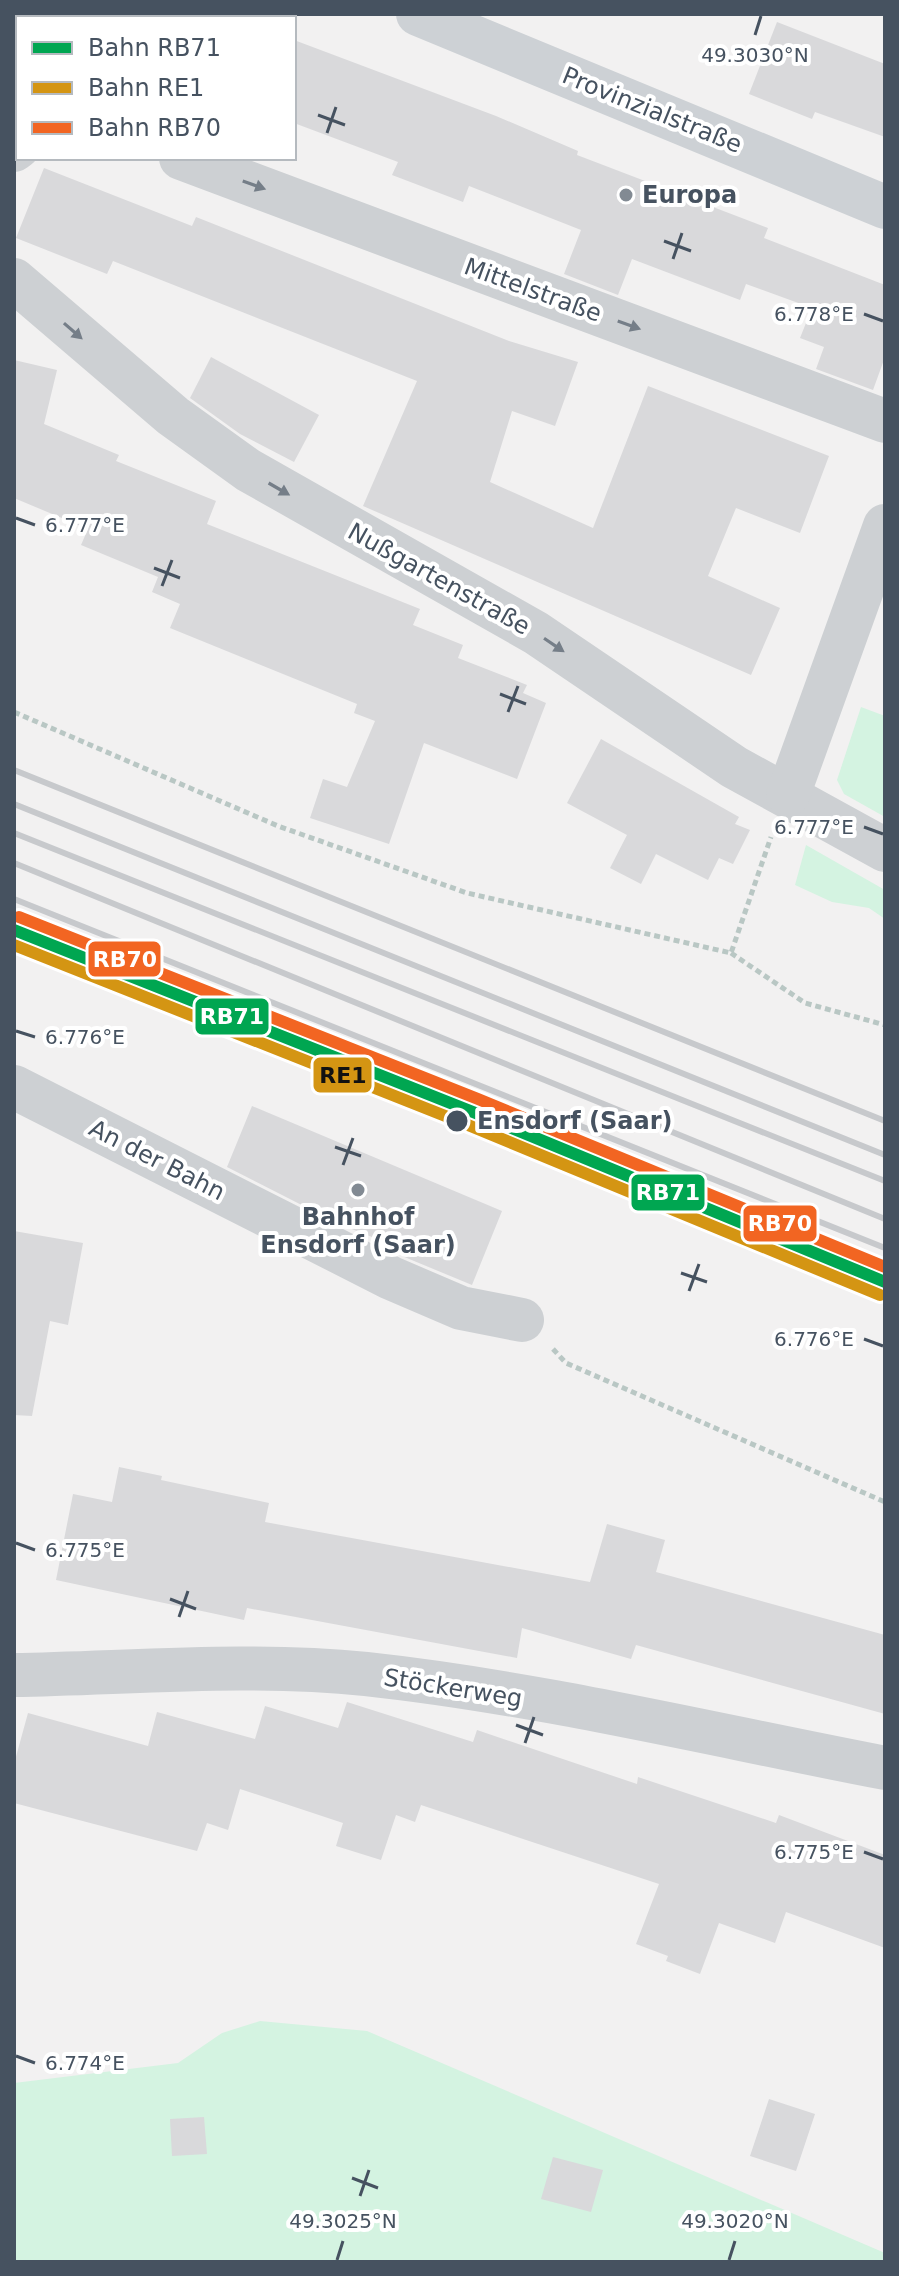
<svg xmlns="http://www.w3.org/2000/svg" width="899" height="2276" viewBox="0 0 899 2276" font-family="'DejaVu Sans',sans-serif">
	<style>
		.green { fill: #d4f3e1 }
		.building { fill: #d9d9db }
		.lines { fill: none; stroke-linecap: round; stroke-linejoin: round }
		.path { stroke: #b9c7c4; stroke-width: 5; stroke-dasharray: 6 4; stroke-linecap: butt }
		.minor { stroke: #cdd0d3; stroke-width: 44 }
		.secondary { stroke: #cdd1d5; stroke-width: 44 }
		.rail { stroke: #c7c9cc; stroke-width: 6 }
		.rail-1-casing { stroke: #fff; stroke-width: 18 }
		.rail-2-casing { stroke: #fff; stroke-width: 18 }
		.rail-3-casing { stroke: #fff; stroke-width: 18 }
		.rail-1 { stroke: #00a651; stroke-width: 12 }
		.rail-2 { stroke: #d49513; stroke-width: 12 }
		.rail-3 { stroke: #f26522; stroke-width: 12 }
		.oneway { fill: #757e88 }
		.ticks { fill: none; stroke: #465260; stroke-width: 3 }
		.poi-dot { fill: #828a93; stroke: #fff; stroke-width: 3 }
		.stop-dot { fill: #465260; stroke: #fff; stroke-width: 3 }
		.labels { text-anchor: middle; stroke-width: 8; stroke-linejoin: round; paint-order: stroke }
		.street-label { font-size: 24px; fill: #465260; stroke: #fff }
		.poi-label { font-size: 24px; font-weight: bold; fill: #465260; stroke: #fff; text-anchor: start }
		.stop-label { font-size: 24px; font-weight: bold; fill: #465260; stroke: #fff; text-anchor: start }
		.ticks-label { font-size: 20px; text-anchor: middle; fill: #465260; stroke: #fff; stroke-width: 8; stroke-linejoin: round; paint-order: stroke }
		.line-badge { stroke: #fff; stroke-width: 3 }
		.badge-label { font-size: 22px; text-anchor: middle; font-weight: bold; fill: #fff }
		.pale-badge-label { font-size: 22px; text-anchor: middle; font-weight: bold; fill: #111 }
	</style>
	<rect width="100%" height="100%" fill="#f2f1f1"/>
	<g class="green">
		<path d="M 861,707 L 885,716 L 885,817 L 844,794 L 837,780 Z"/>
		<path d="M 806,845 L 885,890 L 885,919 L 869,908 L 832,902 L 795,885 Z"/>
		<path d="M 260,2021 L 367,2031 L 885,2253 L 885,2262 L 14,2262 L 14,2083 L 178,2063 L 222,2033 Z"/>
	</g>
	<g class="building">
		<path d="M 777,22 L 885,64 L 885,137 L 815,112 L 812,119 L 749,94 Z"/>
		<path d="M 294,40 L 496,116 L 578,151 L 577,155 L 768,228 L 764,238 L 885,285 L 885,357 L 873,390 L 816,369 L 824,347 L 800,338 L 812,308 L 746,284 L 740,300 L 632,259 L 618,295 L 564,274 L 581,230 L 469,186 L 463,202 L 392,175 L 398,162 L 294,123 Z"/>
		<path d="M 44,168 L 192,226 L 196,217 L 509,341 L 578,362 L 555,426 L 512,411 L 490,482 L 593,528 L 648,386 L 829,456 L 800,533 L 736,508 L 708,576 L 780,608 L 751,675 L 363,506 L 417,381 L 113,261 L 107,274 L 16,238 Z"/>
		<path d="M 211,357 L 319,415 L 294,462 L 240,434 L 190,398 Z"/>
		<path d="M 14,360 L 57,370 L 44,424 L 119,455 L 116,461 L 216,501 L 207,524 L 420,609 L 413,625 L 463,645 L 458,658 L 527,685 L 523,693 L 546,703 L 517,779 L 424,743 L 389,844 L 310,818 L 323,779 L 347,787 L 375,721 L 354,713 L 357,704 L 170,628 L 180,604 L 152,592 L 158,577 L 81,545 L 88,529 L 14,498 Z"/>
		<path d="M 601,739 L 739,817 L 735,824 L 750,830 L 733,864 L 719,858 L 708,880 L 656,854 L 641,884 L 610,868 L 627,835 L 567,803 Z"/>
		<path d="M 252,1106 L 502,1211 L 472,1285 L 402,1256 L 405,1250 L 339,1224 L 227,1167 Z"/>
		<path d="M 14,1231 L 83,1243 L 68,1325 L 50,1321 L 32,1416 L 14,1415 Z"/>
		<path d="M 119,1467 L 162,1476 L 161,1480 L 269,1503 L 265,1522 L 590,1582 L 607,1524 L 665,1540 L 656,1572 L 885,1635 L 885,1714 L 636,1645 L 631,1659 L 522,1628 L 517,1658 L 247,1608 L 244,1620 L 56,1580 L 73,1494 L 112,1502 Z"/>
		<path d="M 347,1702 L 473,1742 L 477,1730 L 637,1784 L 638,1777 L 776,1823 L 779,1815 L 885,1855 L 885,1948 L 786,1912 L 775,1943 L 719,1923 L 700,1974 L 666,1961 L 668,1956 L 636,1944 L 659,1884 L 421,1805 L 415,1822 L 396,1815 L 381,1860 L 336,1846 L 343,1823 L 240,1789 L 228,1830 L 207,1823 L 197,1851 L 14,1803 L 14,1764 L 28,1713 L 148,1746 L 157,1712 L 255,1739 L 265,1706 L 338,1728 Z"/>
		<path d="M 769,2099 L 815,2114 L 796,2171 L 750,2156 Z"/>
		<path d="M 204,2117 L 207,2154 L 172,2156 L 170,2119 Z"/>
		<path d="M 553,2157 L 603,2170 L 591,2212 L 541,2199 Z"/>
	</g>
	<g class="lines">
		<g class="path">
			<path d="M 14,712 L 278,826 L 467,893 L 731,953 L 771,837"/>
			<path d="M 731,953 L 805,1003 L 885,1025"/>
			<path d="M 553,1349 L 566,1363 L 885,1502"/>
		</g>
		<g class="minor">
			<path d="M 14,150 L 18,147"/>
			<path d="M 181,158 L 885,421"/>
			<path d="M 14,280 L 173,416 L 248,470 L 536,633 L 734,767 L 885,850"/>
			<path d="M 788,795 L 885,526"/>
			<path d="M 14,1087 L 391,1278 L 461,1308 L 522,1320"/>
			<path d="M 14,1675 C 130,1673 250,1662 366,1674 C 540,1693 713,1735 885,1768"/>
		</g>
		<path class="secondary" d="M 418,14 L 885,207"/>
		<g class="rail">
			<path d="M 14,770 L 885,1121"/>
			<path d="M 14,804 L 885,1155"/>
			<path d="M 14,833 L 885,1181"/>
			<path d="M 14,863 L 885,1219"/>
			<path d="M 14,899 L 885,1248"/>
		</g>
		<g class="rail-1-casing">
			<path id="rail-1" d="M 14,930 L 473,1112 L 885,1282"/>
		</g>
		<g class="rail-2-casing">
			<path id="rail-2" d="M 14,945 L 468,1125 L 880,1295"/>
		</g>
		<g class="rail-3-casing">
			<path id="rail-3" d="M 19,917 L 478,1099 L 885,1267"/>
		</g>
		<use href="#rail-1" class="rail-1"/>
		<use href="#rail-2" class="rail-2"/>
		<use href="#rail-3" class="rail-3"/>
	</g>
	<defs><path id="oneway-solid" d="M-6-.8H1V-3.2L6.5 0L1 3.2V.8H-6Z" transform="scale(2)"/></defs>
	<g class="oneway">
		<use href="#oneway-solid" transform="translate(254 185) rotate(20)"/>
		<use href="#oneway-solid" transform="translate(629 325) rotate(20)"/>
		<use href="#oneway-solid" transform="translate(73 331) rotate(41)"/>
		<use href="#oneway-solid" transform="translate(279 489) rotate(30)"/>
		<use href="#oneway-solid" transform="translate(554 645) rotate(34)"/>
	</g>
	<path class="ticks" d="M 755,35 L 761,16M 318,115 L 345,125M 327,133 L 336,107M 664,241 L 691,251M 673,259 L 682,233M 864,314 L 883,321M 16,518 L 35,525M 154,568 L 180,578M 162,586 L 172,560M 500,694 L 526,704M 508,712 L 518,686M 864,827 L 883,834M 16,1031 L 35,1037M 335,1147 L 361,1156M 343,1165 L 353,1138M 681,1273 L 707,1282M 689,1291 L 699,1264M 864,1339 L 883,1346M 16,1543 L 35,1550M 170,1599 L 196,1609M 179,1617 L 188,1591M 516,1725 L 543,1735M 525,1743 L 534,1717M 864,1852 L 883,1859M 16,2056 L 35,2063M 352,2178 L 378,2188M 360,2196 L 369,2170M 337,2260 L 343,2241M 729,2260 L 735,2241"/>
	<g class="poi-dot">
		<circle cx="626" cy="195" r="8"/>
		<circle cx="358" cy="1190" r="8"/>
	</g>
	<circle class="stop-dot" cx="457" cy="1121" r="12"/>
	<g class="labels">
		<g class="street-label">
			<text transform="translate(652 110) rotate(22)" y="8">Provinzialstraße</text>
			<text transform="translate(533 290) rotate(20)" y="8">Mittelstraße</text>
			<text transform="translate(439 579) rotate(29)" y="8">Nußgartenstraße</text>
			<text transform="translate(157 1160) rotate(27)" y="8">An der Bahn</text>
			<text transform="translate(453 1688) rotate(9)" y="8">Stöckerweg</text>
		</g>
		<g class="poi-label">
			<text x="642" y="203">Europa</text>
			<text x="358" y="1225" text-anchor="middle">Bahnhof<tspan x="358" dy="28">Ensdorf (Saar)</tspan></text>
		</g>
		<g class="stop-label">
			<text x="477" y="1129">Ensdorf (Saar)</text>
		</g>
	</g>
	<g class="ticks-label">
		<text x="755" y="62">49.3030°N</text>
		<text x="814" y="321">6.778°E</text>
		<text x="85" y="532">6.777°E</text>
		<text x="814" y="834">6.777°E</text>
		<text x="85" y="1044">6.776°E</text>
		<text x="814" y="1346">6.776°E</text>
		<text x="85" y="1557">6.775°E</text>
		<text x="814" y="1859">6.775°E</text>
		<text x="85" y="2070">6.774°E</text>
		<text x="343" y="2228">49.3025°N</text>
		<text x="735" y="2228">49.3020°N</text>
	</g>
	<g class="line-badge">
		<rect x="87" y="940" width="75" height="38" rx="8" fill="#f26522"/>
		<rect x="194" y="997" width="76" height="39" rx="8" fill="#00a651"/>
		<rect x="312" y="1056" width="61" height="38" rx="8" fill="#d49513"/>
		<rect x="630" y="1173" width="76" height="39" rx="8" fill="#00a651"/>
		<rect x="742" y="1204" width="76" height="39" rx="8" fill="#f26522"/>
	</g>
	<g class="badge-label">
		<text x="125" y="967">RB70</text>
		<text x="232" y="1024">RB71</text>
		<text x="668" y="1200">RB71</text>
		<text x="780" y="1231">RB70</text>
	</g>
	<g class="pale-badge-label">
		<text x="343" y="1083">RE1</text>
	</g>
	<rect width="899" height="2276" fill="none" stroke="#465260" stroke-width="32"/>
	<rect x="16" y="16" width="280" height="144" fill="#ffffff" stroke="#b5babf" stroke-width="2"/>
	<rect x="32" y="42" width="40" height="12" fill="#00a651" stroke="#b5babf" stroke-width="2"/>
	<text x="88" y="56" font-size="24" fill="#465260">Bahn RB71</text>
	<rect x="32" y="82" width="40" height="12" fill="#d49513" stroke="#b5babf" stroke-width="2"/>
	<text x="88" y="96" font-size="24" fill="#465260">Bahn RE1</text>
	<rect x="32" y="122" width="40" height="12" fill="#f26522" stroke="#b5babf" stroke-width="2"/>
	<text x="88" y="136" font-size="24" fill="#465260">Bahn RB70</text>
</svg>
